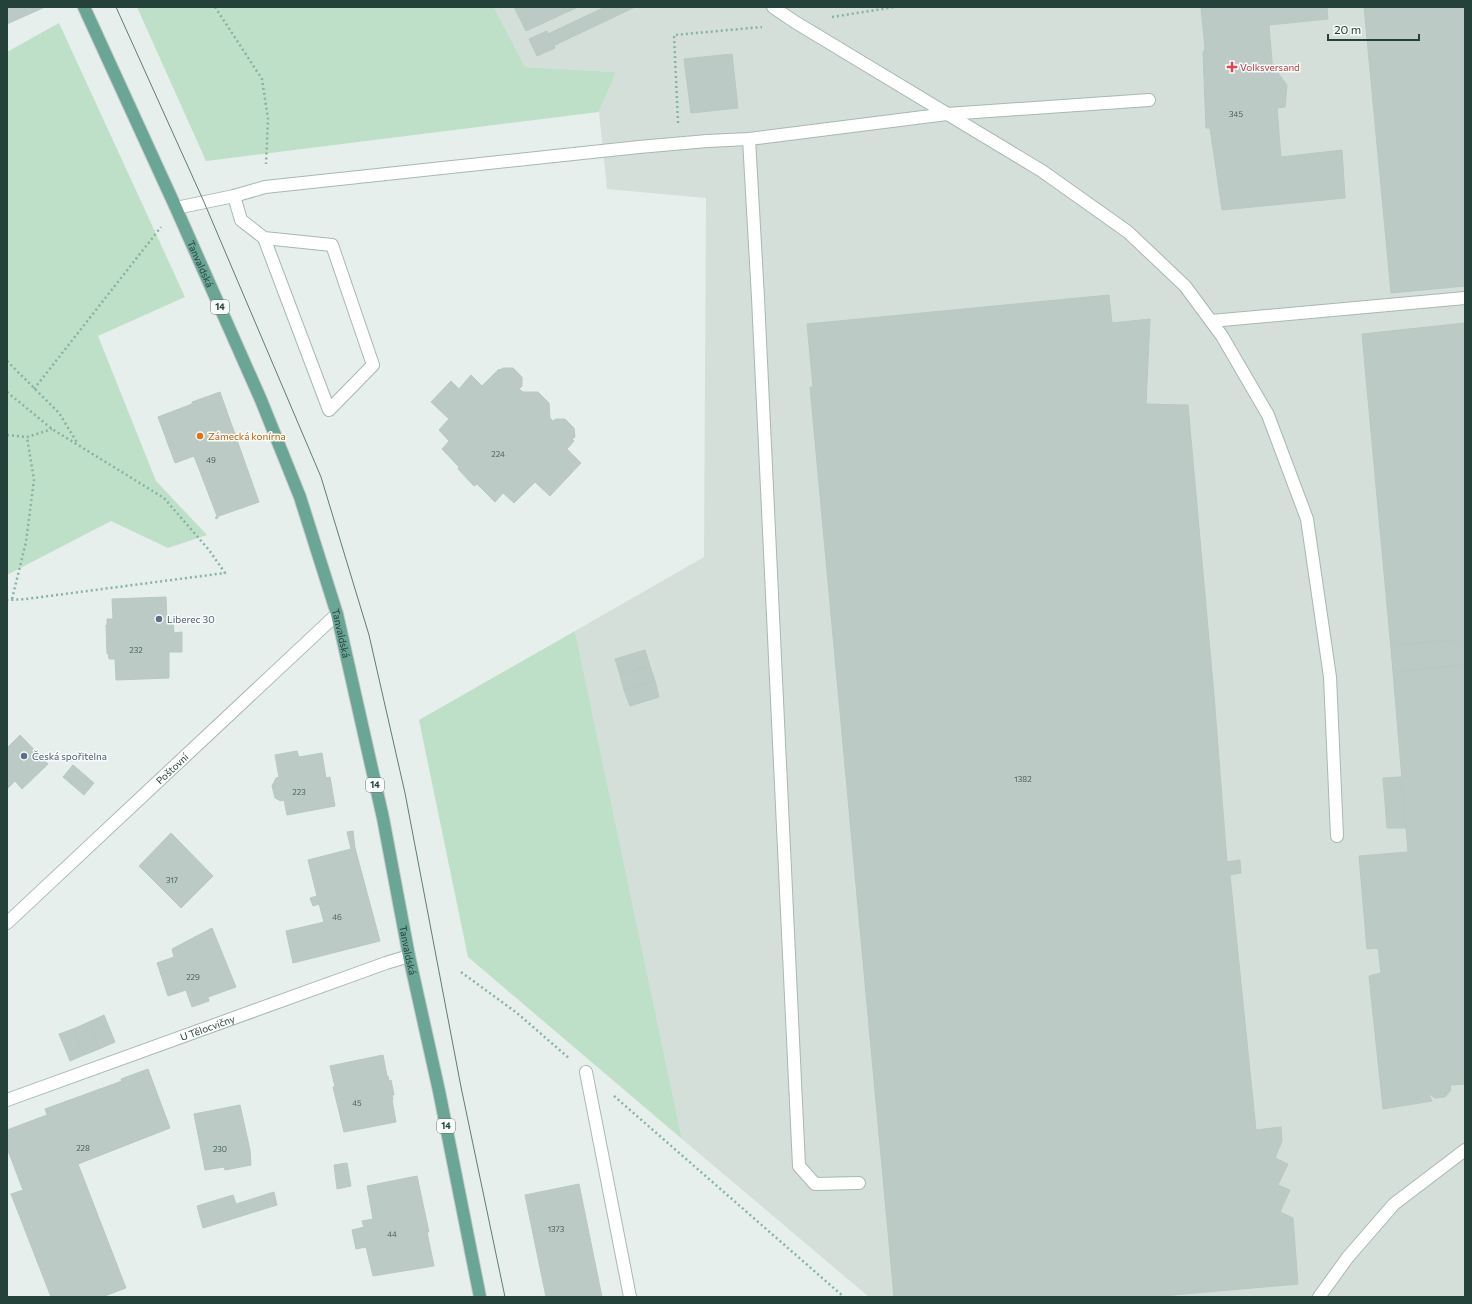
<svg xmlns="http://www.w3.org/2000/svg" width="1472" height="1304" viewBox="0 0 1472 1304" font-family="Commissioner,sans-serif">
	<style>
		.built { fill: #d4dfda }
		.green { fill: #bfe0c8 }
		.building { fill: #bbcac4; stroke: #b8c9c2 }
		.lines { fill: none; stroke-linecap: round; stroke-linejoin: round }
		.service-casing { stroke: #a8b8b2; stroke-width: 14 }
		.minor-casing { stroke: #a8b8b2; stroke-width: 14 }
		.primary-casing { stroke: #c2cac8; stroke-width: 14 }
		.path { stroke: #86b3a5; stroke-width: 2.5; stroke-dasharray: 2 3; stroke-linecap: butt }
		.service { stroke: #fff; stroke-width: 12 }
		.minor { stroke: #fff; stroke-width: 12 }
		.primary { stroke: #6aa596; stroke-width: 12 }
		.tram { stroke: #5f7d75; stroke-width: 1 }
		.health-dot { fill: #e0444e; stroke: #f7fbf9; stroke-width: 1.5 }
		.food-dot { fill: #e8710a; stroke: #f7fbf9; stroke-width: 1.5 }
		.service-dot { fill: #5c6f8a; stroke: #f7fbf9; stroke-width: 1.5 }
		.labels { text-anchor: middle; stroke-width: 3; stroke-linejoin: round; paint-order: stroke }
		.number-label { font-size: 8px; fill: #4a645c }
		.shield { fill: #f7fbf9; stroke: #637a73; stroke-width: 1 }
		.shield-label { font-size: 9px; font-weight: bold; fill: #24423a }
		.health-label { font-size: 10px; fill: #be3a42; stroke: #f7fbf9; text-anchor: start }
		.street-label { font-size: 10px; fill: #24423a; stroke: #f7fbf9 }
		.food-label { font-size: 10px; fill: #c56008; stroke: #f7fbf9; text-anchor: start }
		.service-label { font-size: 10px; fill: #4e5e75; stroke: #f7fbf9; text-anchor: start }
	</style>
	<rect width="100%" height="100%" fill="#e6efeb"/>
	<path class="built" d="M 494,7 L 1465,7 L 1465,1297 L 869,1297 L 682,1139 L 575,631 L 704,557 L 706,198 L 607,189 L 599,112 L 616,72 L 525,67 Z"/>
	<g class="green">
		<path d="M 137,7 L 494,7 L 525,67 L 616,72 L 599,112 L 206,161 Z"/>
		<path d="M 59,23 L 185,297 L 98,336 L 156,481 L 207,535 L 168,548 L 111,521 L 7,575 L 7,52 Z"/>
		<path d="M 575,631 L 682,1139 L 468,957 L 419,720 Z"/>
	</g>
	<g class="building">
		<path d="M 7,7 L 45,7 L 7,24 Z"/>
		<path d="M 514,7 L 578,7 L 526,31 Z"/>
		<path d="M 605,7 L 635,7 L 553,46 L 548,34 Z"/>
		<path d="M 1201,7 L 1327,7 L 1328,19 L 1269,25 L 1273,73 L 1278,73 L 1287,85 L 1285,107 L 1277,108 L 1281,157 L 1342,150 L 1345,198 L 1222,210 L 1210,128 L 1206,128 L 1203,52 L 1205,49 Z"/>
		<path d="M 1364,7 L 1465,7 L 1465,286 L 1391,293 Z"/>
		<path d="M 547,31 L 555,48 L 537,56 L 529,39 Z"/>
		<path d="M 732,54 L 738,108 L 691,113 L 684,59 Z"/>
		<path d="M 1109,295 L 1112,323 L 1150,319 L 1146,404 L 1188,405 L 1214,695 L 1227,862 L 1240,860 L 1241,873 L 1230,875 L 1256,1130 L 1281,1127 L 1282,1141 L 1275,1158 L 1288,1164 L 1278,1185 L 1290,1190 L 1280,1212 L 1293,1218 L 1298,1284 L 1151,1297 L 894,1297 L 810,387 L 813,387 L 807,324 Z"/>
		<path d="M 1465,323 L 1465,640 L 1459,641 L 1458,640 L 1396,645 L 1391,649 L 1362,334 Z"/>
		<path d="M 503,368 L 513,368 L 522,377 L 522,386 L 519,389 L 523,392 L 538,392 L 549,403 L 550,418 L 553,421 L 556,419 L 565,419 L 574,428 L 575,437 L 572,439 L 574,441 L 567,449 L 581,463 L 550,496 L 535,482 L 514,503 L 503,493 L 495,502 L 477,484 L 474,486 L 458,469 L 459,467 L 442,449 L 449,441 L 439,430 L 449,419 L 431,402 L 451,381 L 459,389 L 471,375 L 482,386 L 499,369 L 500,370 Z"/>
		<path d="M 220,392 L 259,502 L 219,516 L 217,519 L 215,518 L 217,516 L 194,456 L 175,463 L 158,417 L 192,404 L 192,402 Z"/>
		<path d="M 166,597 L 167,621 L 173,621 L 174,633 L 182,632 L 182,652 L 169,652 L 169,678 L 116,680 L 115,659 L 109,659 L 108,653 L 107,654 L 106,625 L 107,625 L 107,619 L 113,619 L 112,599 Z"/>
		<path d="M 1458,640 L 1459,641 L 1464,641 L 1465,665 L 1393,672 L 1391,649 L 1396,645 Z"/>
		<path d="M 645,650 L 650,666 L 620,675 L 615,659 Z"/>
		<path d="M 1465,665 L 1465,1084 L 1450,1085 L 1451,1090 L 1445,1097 L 1435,1098 L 1428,1093 L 1432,1101 L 1383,1109 L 1369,976 L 1381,973 L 1378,948 L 1367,949 L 1359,856 L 1408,852 L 1393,672 Z"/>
		<path d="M 650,666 L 655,681 L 624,690 L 620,675 Z"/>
		<path d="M 655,681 L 659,697 L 630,706 L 624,690 Z"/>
		<path d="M 20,735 L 48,764 L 22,789 L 15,781 L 7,789 L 7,748 Z"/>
		<path d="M 297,751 L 299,757 L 322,753 L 326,778 L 330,777 L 335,806 L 287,815 L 284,800 L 281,801 L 275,798 L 272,786 L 276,778 L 279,777 L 275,755 Z"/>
		<path d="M 73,765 L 94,783 L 84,795 L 63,777 Z"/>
		<path d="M 1401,777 L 1406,828 L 1387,828 L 1383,778 Z"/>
		<path d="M 353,831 L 355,848 L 380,941 L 293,963 L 286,931 L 324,922 L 319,904 L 313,906 L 310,898 L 317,896 L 308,860 L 351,849 L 347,832 Z"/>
		<path d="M 171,833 L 213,876 L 181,908 L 139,866 Z"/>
		<path d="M 212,928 L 236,987 L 208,997 L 209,1001 L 192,1007 L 186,990 L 168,996 L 157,963 L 174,957 L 172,949 Z"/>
		<path d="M 104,1015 L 115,1042 L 99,1049 L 89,1022 Z"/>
		<path d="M 89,1022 L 99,1049 L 84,1055 L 73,1029 Z"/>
		<path d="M 73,1029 L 84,1055 L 70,1061 L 59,1034 Z"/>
		<path d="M 383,1055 L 387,1076 L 388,1076 L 389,1081 L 391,1080 L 394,1095 L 392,1095 L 393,1100 L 392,1100 L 396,1122 L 344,1132 L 333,1087 L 335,1087 L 330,1066 Z"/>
		<path d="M 148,1069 L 170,1128 L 78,1164 L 126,1288 L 102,1297 L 51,1297 L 11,1194 L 23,1190 L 7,1148 L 7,1130 L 47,1115 L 45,1109 L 122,1081 L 121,1079 Z"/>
		<path d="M 240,1105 L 250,1150 L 251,1165 L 225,1170 L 224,1167 L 205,1170 L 194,1114 Z"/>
		<path d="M 347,1163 L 351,1186 L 337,1189 L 334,1165 Z"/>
		<path d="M 417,1176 L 429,1232 L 427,1232 L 434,1266 L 373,1276 L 366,1247 L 356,1249 L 352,1230 L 364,1227 L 362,1221 L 373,1219 L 367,1186 Z"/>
		<path d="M 579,1184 L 602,1297 L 546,1297 L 525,1195 Z"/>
		<path d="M 274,1192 L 277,1205 L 203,1228 L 197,1206 L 233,1195 L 236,1204 Z"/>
	</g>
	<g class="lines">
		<g class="service-casing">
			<g id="service">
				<path d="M 773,7 L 795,22 L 1042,171 L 1128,232 L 1185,286 L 1222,336 L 1268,415 L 1307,519 L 1330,677 L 1337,836"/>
				<path d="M 749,139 L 758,298 L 799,1166 L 815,1184 L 859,1183"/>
				<path d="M 234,196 L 241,220 L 264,238 L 329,410 L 373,365 L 332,245 L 264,238"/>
				<path d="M 176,208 L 234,196 L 265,187 L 639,147 L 707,141 L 749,139 L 947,114 L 1149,100"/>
				<path d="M 1211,321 L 1465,298"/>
			</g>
		</g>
		<g class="minor-casing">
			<g id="minor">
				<path id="s1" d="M 7,923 L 337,614"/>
				<path d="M 586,1072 L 630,1297"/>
				<path id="s2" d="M 7,1100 L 386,963 L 409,956"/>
				<path d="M 1319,1297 L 1348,1257 L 1394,1204 L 1465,1150"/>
			</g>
		</g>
		<g class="primary-casing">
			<g id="primary">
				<path id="s3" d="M 84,7 L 176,208 L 261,400 L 300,497 L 337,614 L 383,818 L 409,956 L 439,1091 L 480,1297"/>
			</g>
		</g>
		<g class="path">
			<path d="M 215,7 L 262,79 L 268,119 L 266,164"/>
			<path d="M 832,17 L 895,7"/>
			<path d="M 678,123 L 674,35 L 762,27"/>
			<path d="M 7,361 L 59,413 L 78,444"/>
			<path d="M 34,389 L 161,227"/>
			<path d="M 7,392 L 52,429 L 164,498 L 209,550 L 225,573 L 26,599 L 7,600"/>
			<path d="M 7,435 L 27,437 L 52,429"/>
			<path d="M 12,599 L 26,542 L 34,480 L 27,437"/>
			<path d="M 461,972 L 517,1013 L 570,1059"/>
			<path d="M 614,1096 L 844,1297"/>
		</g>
		<use href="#service" class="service"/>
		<use href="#minor" class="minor"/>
		<use href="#primary" class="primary"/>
		<path class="tram" d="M 116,7 L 204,202 L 321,477 L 369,635 L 405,793 L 461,1087 L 505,1297"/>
	</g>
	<path class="health-dot" d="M1230 61h4v4h4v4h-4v4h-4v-4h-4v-4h4z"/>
	<circle class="food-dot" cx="200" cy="436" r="4"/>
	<g class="service-dot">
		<circle cx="159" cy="619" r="4"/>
		<circle cx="24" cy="756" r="4"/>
	</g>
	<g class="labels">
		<g class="number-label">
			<text x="1236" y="117">345</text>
			<text x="498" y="457">224</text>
			<text x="211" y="463">49</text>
			<text x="136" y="653">232</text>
			<text x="1023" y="782">1382</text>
			<text x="299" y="795">223</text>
			<text x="172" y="883">317</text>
			<text x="337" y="920">46</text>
			<text x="193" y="980">229</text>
			<text x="357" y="1106">45</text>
			<text x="83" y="1151">228</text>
			<text x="220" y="1152">230</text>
			<text x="556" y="1232">1373</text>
			<text x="392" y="1237">44</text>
		</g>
		<g class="shield">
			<rect x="211" y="300" width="18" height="14" rx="3"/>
			<rect x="366" y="778" width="18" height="14" rx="3"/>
			<rect x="437" y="1119" width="18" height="14" rx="3"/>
		</g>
		<g class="shield-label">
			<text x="220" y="310">14</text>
			<text x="375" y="788">14</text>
			<text x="446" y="1129">14</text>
		</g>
		<g class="health-label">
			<text x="1240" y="71">Volksversand</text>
		</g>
		<g class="street-label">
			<text dy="4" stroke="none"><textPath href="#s3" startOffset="282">Tanvaldská</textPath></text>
			<text dy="4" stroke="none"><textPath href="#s3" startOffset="678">Tanvaldská</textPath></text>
			<text dy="4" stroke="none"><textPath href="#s1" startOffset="226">Poštovní</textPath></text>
			<text dy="4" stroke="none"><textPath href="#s3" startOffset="1002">Tanvaldská</textPath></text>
			<text dy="4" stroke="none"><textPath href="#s2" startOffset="213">U Tělocvičny</textPath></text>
		</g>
		<g class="food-label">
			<text x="208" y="440">Zámecká konírna</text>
		</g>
		<g class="service-label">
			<text x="167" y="623">Liberec 30</text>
			<text x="32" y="760">Česká spořitelna</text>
		</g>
	</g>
	<rect width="1472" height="1304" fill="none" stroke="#24423a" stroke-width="16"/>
	<path d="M1328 34v6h91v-6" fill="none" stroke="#24423a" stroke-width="2"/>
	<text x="1334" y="34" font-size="12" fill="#24423a" stroke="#f7fbf9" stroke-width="3" paint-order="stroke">20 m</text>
</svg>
